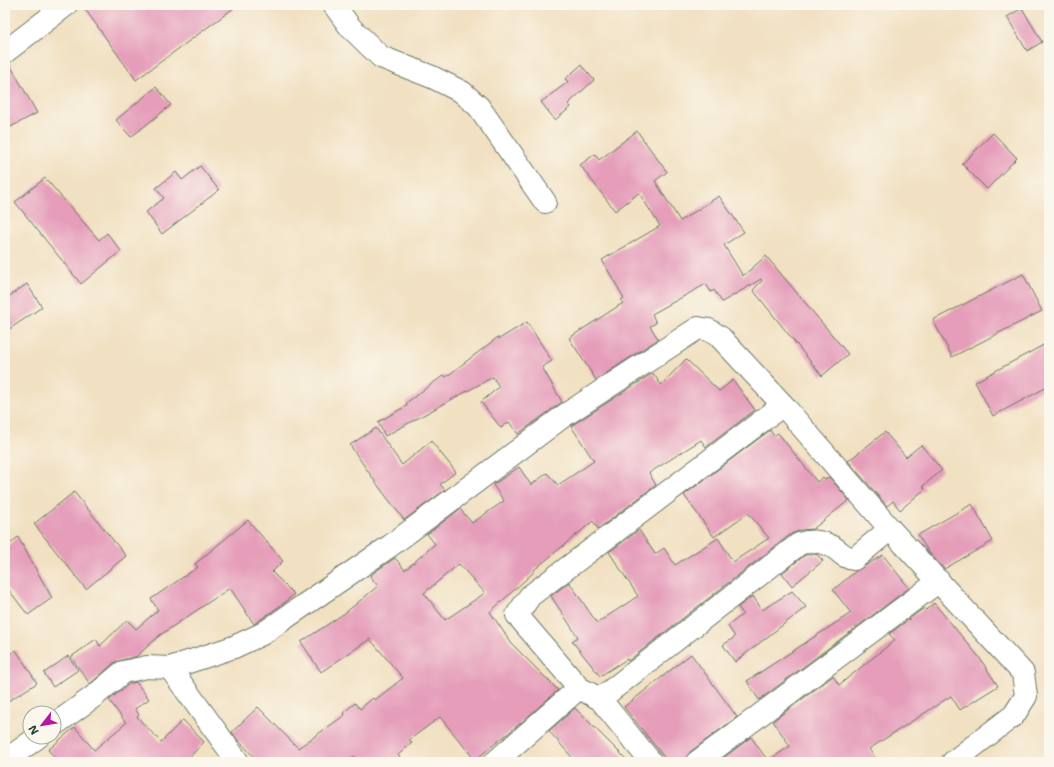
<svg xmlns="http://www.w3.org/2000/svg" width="1054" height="767" viewBox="0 0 1054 767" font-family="'Shantell Sans',sans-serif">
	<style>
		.building { fill: #e59dba; fill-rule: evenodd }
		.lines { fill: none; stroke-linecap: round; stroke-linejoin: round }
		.minor-casing { stroke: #687665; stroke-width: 24 }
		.minor { stroke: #fff; stroke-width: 22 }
	</style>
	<rect width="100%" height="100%" fill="#fbf7ec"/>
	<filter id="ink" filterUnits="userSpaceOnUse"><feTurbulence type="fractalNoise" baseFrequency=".025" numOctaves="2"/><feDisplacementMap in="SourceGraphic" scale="8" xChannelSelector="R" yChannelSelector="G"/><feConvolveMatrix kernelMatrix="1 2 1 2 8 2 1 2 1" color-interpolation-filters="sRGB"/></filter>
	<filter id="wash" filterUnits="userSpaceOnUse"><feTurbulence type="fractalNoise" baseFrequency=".012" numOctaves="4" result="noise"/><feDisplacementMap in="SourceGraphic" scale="16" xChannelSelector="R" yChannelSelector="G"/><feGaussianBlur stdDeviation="0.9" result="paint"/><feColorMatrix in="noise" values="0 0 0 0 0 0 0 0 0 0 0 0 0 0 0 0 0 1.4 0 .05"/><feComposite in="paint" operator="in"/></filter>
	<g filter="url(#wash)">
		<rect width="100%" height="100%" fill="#f1e0c1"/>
		<g id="blocks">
			<g class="building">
				<path d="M 82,5 L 238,5 L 136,80 Z"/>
				<path d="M 1022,8 L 1042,42 L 1027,51 L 1007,17 Z"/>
				<path d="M 9,63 L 37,113 L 5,130 L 5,64 Z"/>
				<path d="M 581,65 L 594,80 L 568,104 L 571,107 L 555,120 L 541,102 L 568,82 L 565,79 Z"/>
				<path d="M 156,87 L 171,105 L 131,137 L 116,120 Z"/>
				<path d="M 637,131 L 667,172 L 655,181 L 680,221 L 719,196 L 744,232 L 724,245 L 743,276 L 766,256 L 848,354 L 822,376 L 753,290 L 762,281 L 761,279 L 722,302 L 714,290 L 711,292 L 706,284 L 652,314 L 656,323 L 650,326 L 658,339 L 596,380 L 569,338 L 623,303 L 621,300 L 624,298 L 602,260 L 660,226 L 639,193 L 615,211 L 580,165 L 595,154 L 599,160 Z"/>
				<path d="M 993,133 L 1017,158 L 987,189 L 962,164 Z"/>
				<path d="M 200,166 L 219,190 L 162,234 L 146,212 L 164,198 L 156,188 L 176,172 L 182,180 Z"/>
				<path d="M 45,178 L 99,240 L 107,233 L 121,251 L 81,284 L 15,202 Z"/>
				<path d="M 1023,274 L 1042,311 L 952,357 L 933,320 Z"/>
				<path d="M 27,284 L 42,307 L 5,332 L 5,299 Z"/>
				<path d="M 527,322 L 552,361 L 542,367 L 562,402 L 518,434 L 509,422 L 501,428 L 481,402 L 499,387 L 493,377 L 385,436 L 378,422 L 408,405 L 406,403 L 444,375 L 446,377 L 498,337 L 499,339 Z"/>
				<path d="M 1049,342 L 1049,386 L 993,416 L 975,382 Z"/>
				<path d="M 686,359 L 719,391 L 733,380 L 755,410 L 706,447 L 701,440 L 649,473 L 656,485 L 598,529 L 593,521 L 534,570 L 535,571 L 490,612 L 512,644 L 558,690 L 522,722 L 475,760 L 440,717 L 409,740 L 412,743 L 398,755 L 404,762 L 359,762 L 354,756 L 345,762 L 259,762 L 237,739 L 232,732 L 258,707 L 298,748 L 345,715 L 343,713 L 355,703 L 360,709 L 373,698 L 375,700 L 403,678 L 370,639 L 321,672 L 301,642 L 345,613 L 378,586 L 370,576 L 376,571 L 395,558 L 405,570 L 435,544 L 427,534 L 460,509 L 472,523 L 504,501 L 493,485 L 519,467 L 531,485 L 547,473 L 558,485 L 594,461 L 571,426 L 653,373 L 661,385 ZM 459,564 L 485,593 L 445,620 L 424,593 Z"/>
				<path d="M 376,428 L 402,465 L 431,441 L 456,472 L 440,484 L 445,490 L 404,520 L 376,483 L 350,445 Z"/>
				<path d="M 770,430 L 774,436 L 778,433 L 817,482 L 823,477 L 825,479 L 829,477 L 849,500 L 813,529 L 801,530 L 791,534 L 628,661 L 627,659 L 600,676 L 572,641 L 578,637 L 551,596 L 569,582 L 597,623 L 638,596 L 609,552 L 639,530 L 655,554 L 664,548 L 675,565 L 718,538 L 733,562 L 769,538 L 748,513 L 714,537 L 684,495 Z"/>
				<path d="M 885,432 L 906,457 L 921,445 L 942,470 L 923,486 L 925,489 L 900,510 L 893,501 L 887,506 L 848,461 Z"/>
				<path d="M 74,492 L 126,556 L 86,589 L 34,524 Z"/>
				<path d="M 972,504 L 993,541 L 944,569 L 928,551 L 918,535 Z"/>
				<path d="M 248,520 L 283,561 L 272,572 L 294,594 L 284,603 L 254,624 L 230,588 L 160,635 L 137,656 L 115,662 L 90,684 L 71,657 L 96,639 L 100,646 L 127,620 L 136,629 L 158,610 L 151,599 L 198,567 L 195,564 Z"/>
				<path d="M 18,537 L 52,598 L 28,615 L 5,585 L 5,548 Z"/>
				<path d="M 812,554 L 818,555 L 823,561 L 792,586 L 782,573 L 805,555 Z"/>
				<path d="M 883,555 L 909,588 L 759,700 L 747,681 L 851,613 L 833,590 L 856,571 Z"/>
				<path d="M 792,591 L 806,607 L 735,662 L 723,645 L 735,637 L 728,626 L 743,614 L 738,607 L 753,596 L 762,610 Z"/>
				<path d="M 934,603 L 979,657 L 998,686 L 960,710 L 951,696 L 869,749 L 878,762 L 718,762 L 751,737 L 768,761 L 790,746 L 773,721 L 833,676 L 839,685 L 895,640 L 889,634 L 924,608 L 926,610 Z"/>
				<path d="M 16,650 L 37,683 L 5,703 L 5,657 Z"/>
				<path d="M 691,654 L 737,717 L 690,752 L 685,762 L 668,762 L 624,707 Z"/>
				<path d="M 68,656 L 78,670 L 53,687 L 44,673 Z"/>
				<path d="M 136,682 L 149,699 L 135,709 L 139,715 L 137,717 L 161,742 L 183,720 L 204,742 L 185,762 L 59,762 L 48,750 L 75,727 L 94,750 L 126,723 L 109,700 L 129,684 Z"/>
				<path d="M 575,708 L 629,762 L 576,762 L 549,731 Z"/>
			</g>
		</g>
	</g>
	<g filter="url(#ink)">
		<use href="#blocks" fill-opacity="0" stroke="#687665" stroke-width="1"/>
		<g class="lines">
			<g class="minor-casing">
				<g id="minor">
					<path d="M 334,5 L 350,27 L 381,57 L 432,77 L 462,92 L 479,107 L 545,202"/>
					<path d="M 5,52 L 66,5"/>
					<path d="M 170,668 L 238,762"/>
					<path d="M 600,699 L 799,544 C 810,540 822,541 833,547 C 841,552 844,558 854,559 L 890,529"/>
					<path d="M 54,725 L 93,697 L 123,672 L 147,667 L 170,668 L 234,647 L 262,634 L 390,546 L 565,415 L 698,328 L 709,330 L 720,337 L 783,405 L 890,529 L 1023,673 L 1026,696 L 1014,715 L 953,762"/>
					<path d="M 5,761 L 38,737"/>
					<path d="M 495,762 L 579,688"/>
					<path d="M 651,762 L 600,699 L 579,688 L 517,615 L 530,596 L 783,405"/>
					<path d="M 697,762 L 939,581"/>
				</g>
			</g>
			<use href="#minor" class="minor"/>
		</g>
	</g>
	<rect width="1054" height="767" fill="none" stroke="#fbf7ec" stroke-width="20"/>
	<g transform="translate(42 725) rotate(239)"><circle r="19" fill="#fbf7ec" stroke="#a3ada2"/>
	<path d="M0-3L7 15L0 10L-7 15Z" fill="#b5179e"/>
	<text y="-6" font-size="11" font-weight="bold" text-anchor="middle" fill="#1f3d34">N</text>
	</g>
</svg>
